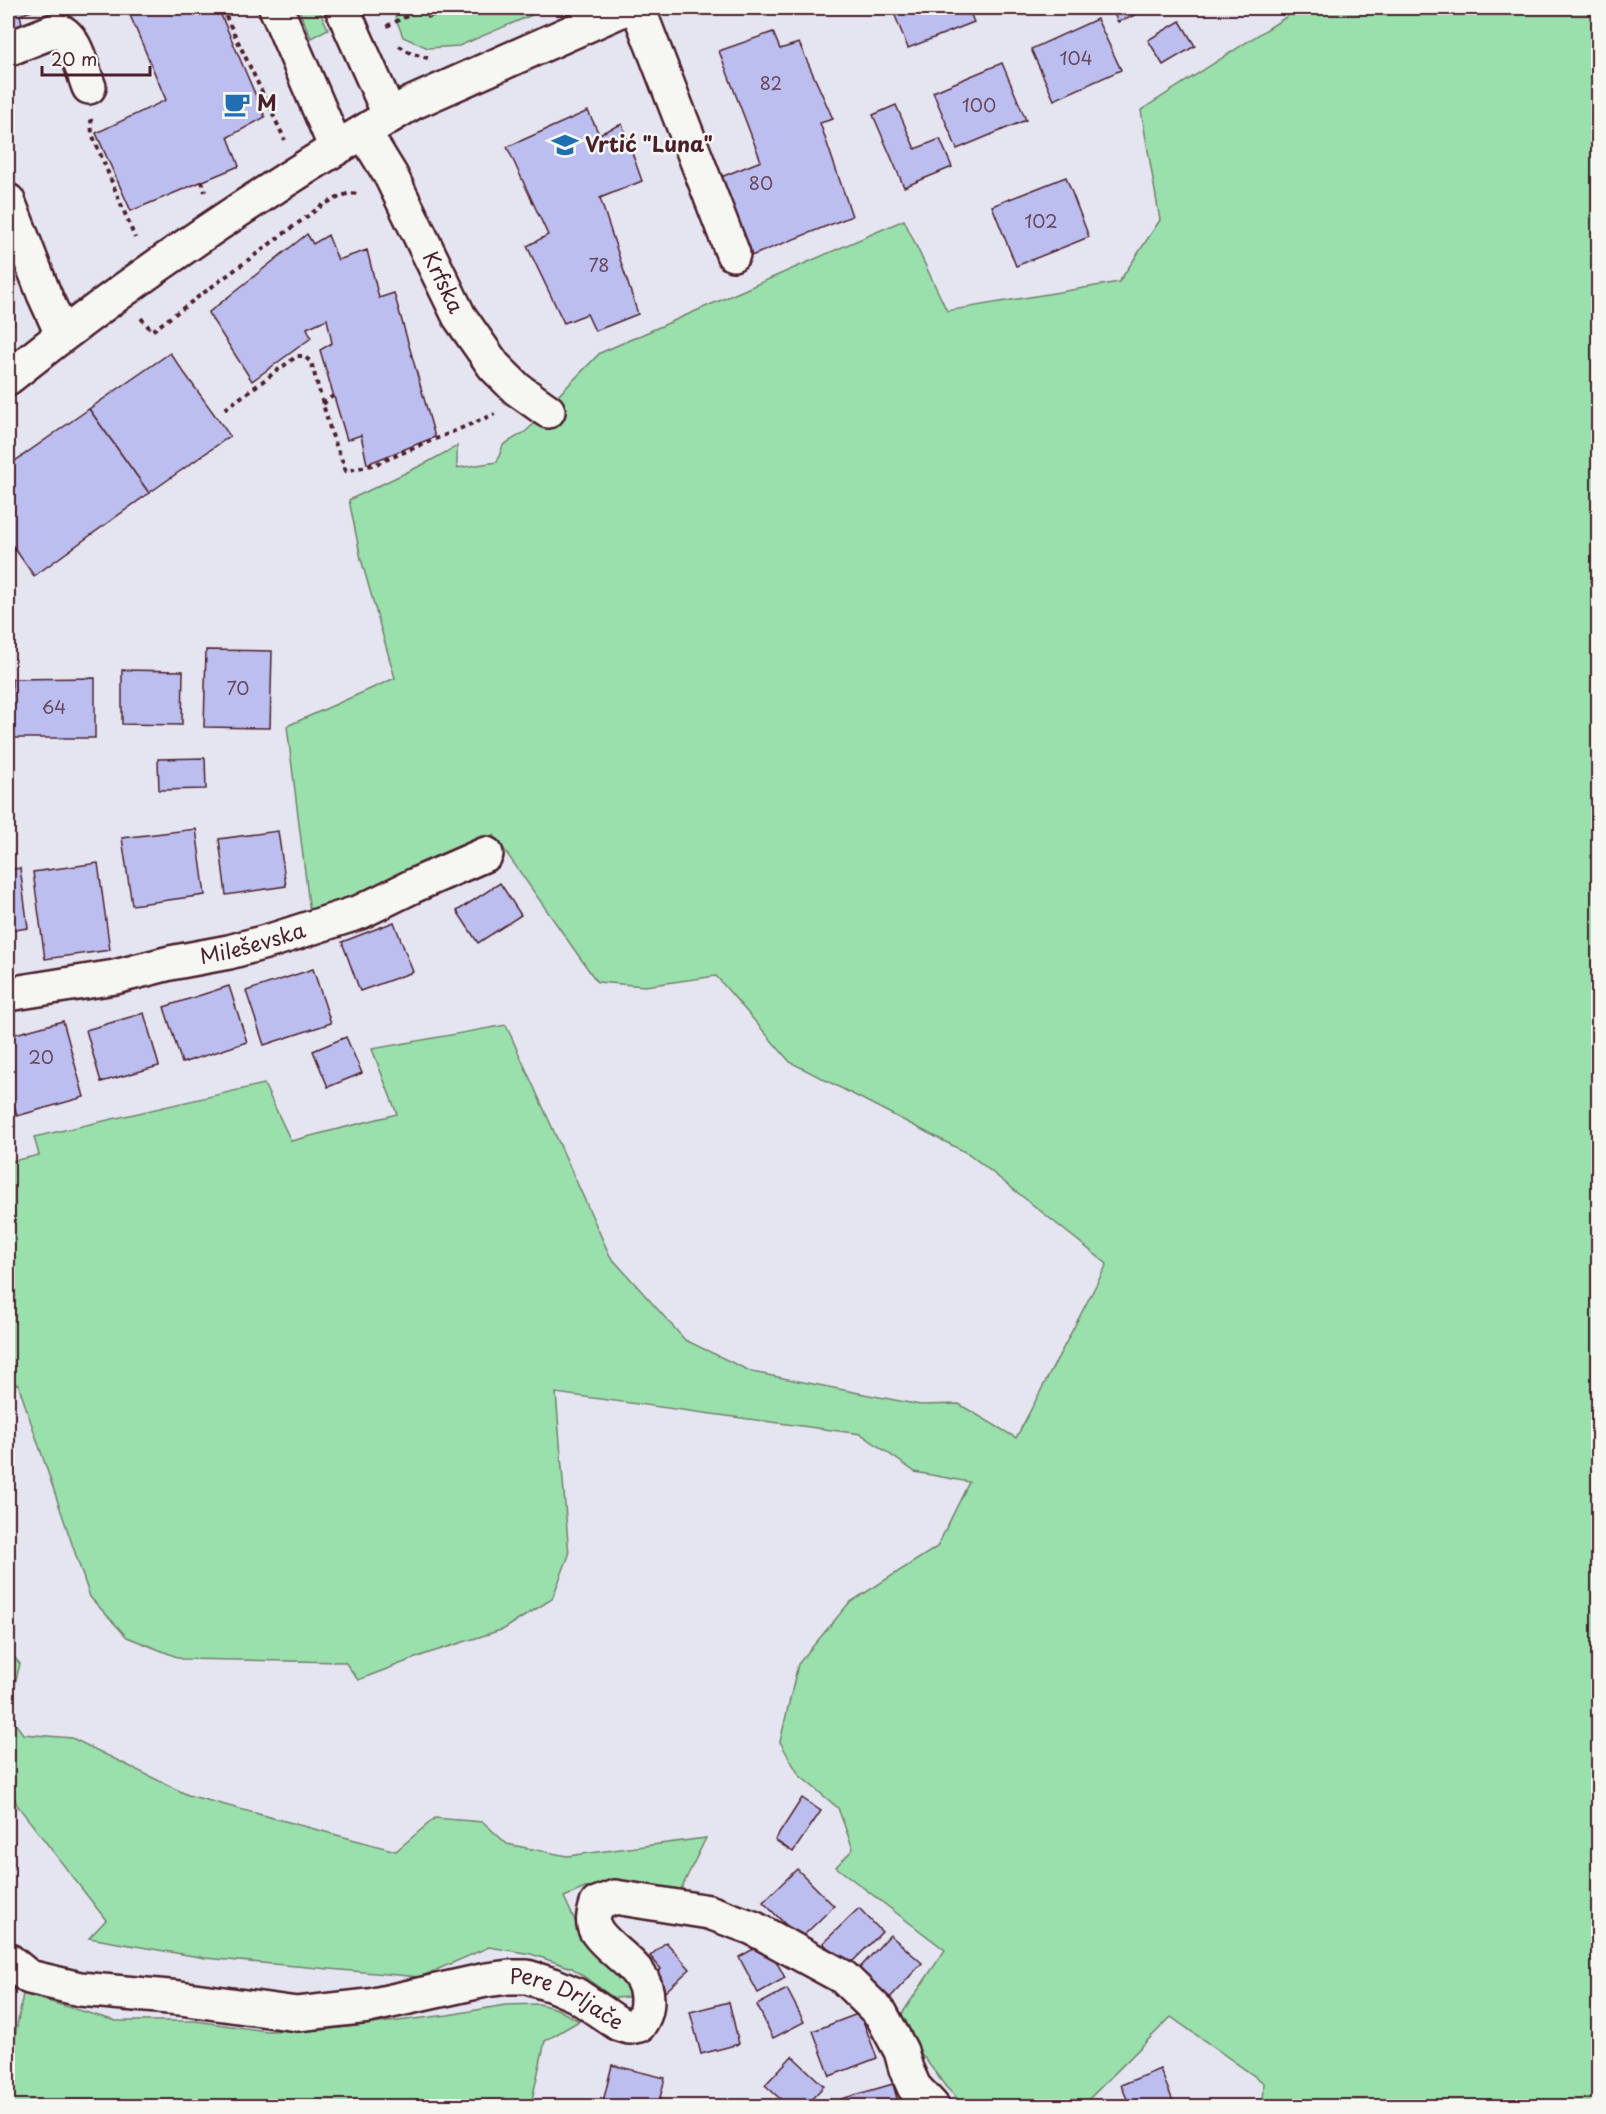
<svg xmlns="http://www.w3.org/2000/svg" width="1606" height="2114" viewBox="0 0 1606 2114" font-family="'Playpen Sans',sans-serif">
	<style>
		.green { fill: #99e0ad; stroke: #72806c; stroke-width: 1.5 }
		.building { fill: #bdbef0; stroke: #4a1f2b; stroke-width: 1.5 }
		.lines { fill: none; stroke-linecap: round; stroke-linejoin: round }
		.minor-casing { stroke: #4a1f2b; stroke-width: 38 }
		.path { stroke: #4a1f2b; stroke-width: 4; stroke-dasharray: 4.5 4.5; stroke-linecap: butt }
		.minor { stroke: #f6f6f2; stroke-width: 33 }
		.labels { text-anchor: middle; stroke-width: 5; stroke-linejoin: round; paint-order: stroke }
		.number-label { font-size: 18px; fill: #67475c }
		.poi-label { font-size: 21px; font-weight: bold; fill: #4a1f2b; stroke: #f6f6f2; text-anchor: start }
		.street-label { font-size: 21px; fill: #4a1f2b; stroke: #f6f6f2 }
	</style>
	<rect width="100%" height="100%" fill="#e5e5f1"/>
	<filter id="ink" filterUnits="userSpaceOnUse"><feTurbulence type="fractalNoise" baseFrequency=".0167" numOctaves="2"/><feDisplacementMap in="SourceGraphic" scale="12" xChannelSelector="R" yChannelSelector="G"/><feConvolveMatrix kernelMatrix="1 2 1 2 8 2 1 2 1" color-interpolation-filters="sRGB"/></filter>
	<g filter="url(#ink)">
		<g class="green">
			<path d="M 298,8 L 318,8 L 328,29 L 311,38 Z"/>
			<path d="M 392,8 L 548,8 L 459,46 L 428,48 L 403,37 Z"/>
			<path d="M 1300,8 L 1598,8 L 1598,2106 L 1263,2106 L 1264,2083 L 1171,2017 L 1088,2100 L 1091,2106 L 965,2106 L 946,2087 L 897,2021 L 945,1950 L 836,1867 L 853,1849 L 838,1808 L 799,1775 L 780,1742 L 798,1664 L 849,1603 L 937,1547 L 969,1482 L 915,1472 L 861,1434 L 556,1393 L 569,1555 L 552,1599 L 504,1629 L 426,1654 L 358,1680 L 345,1662 L 182,1659 L 127,1637 L 90,1597 L 18,1384 L 8,1386 L 8,1162 L 39,1155 L 34,1137 L 264,1084 L 291,1141 L 397,1114 L 372,1049 L 506,1025 L 610,1256 L 685,1340 L 752,1372 L 920,1405 L 959,1404 L 1016,1438 L 1107,1264 L 969,1154 L 790,1062 L 716,976 L 645,986 L 597,982 L 494,835 L 357,897 L 310,913 L 287,726 L 395,678 L 361,559 L 349,500 L 428,462 L 457,446 L 457,468 L 497,462 L 503,445 L 525,432 L 548,411 L 554,400 L 600,353 L 904,220 L 947,311 L 1119,282 L 1160,220 L 1141,110 Z"/>
			<path d="M 8,299 L 13,302 L 14,325 L 8,331 Z"/>
			<path d="M 8,1650 L 20,1664 L 8,1711 Z"/>
			<path d="M 8,1714 L 23,1734 L 72,1738 L 188,1795 L 396,1851 L 435,1818 L 483,1822 L 507,1844 L 567,1856 L 706,1838 L 678,1895 L 620,1887 L 585,1888 L 564,1897 L 578,1927 L 628,1985 L 628,1997 L 614,1998 L 572,1968 L 531,1954 L 489,1947 L 420,1977 L 205,1958 L 89,1938 L 106,1920 L 17,1805 L 8,1778 Z"/>
			<path d="M 23,1994 L 116,2021 L 195,2021 L 266,2031 L 321,2030 L 448,2015 L 505,2005 L 539,2004 L 557,2009 L 579,2021 L 545,2041 L 531,2104 L 533,2106 L 8,2106 L 8,2074 Z"/>
		</g>
		<g class="building">
			<path d="M 8,8 L 40,8 L 20,15 L 25,35 L 8,41 Z"/>
			<path d="M 127,8 L 218,8 L 265,117 L 228,137 L 239,166 L 131,211 L 96,133 L 166,100 Z"/>
			<path d="M 423,8 L 455,8 L 428,18 Z"/>
			<path d="M 892,8 L 968,8 L 974,22 L 908,48 Z"/>
			<path d="M 1111,8 L 1146,8 L 1147,10 L 1118,22 Z"/>
			<path d="M 1097,19 L 1121,70 L 1054,100 L 1031,49 Z"/>
			<path d="M 1180,21 L 1195,46 L 1163,65 L 1148,40 Z"/>
			<path d="M 773,32 L 780,49 L 799,43 L 833,119 L 820,123 L 852,216 L 746,258 L 721,177 L 761,161 L 719,51 Z"/>
			<path d="M 1002,63 L 1026,120 L 957,149 L 933,92 Z"/>
			<path d="M 896,105 L 915,149 L 940,139 L 952,167 L 904,187 L 873,115 Z"/>
			<path d="M 588,111 L 599,134 L 622,124 L 642,181 L 600,198 L 638,314 L 595,331 L 587,314 L 564,323 L 527,246 L 548,235 L 507,147 Z"/>
			<path d="M 1066,177 L 1089,237 L 1016,266 L 992,206 Z"/>
			<path d="M 307,234 L 313,244 L 328,235 L 338,260 L 367,250 L 379,298 L 394,293 L 435,437 L 367,464 L 361,435 L 347,440 L 320,350 L 332,343 L 327,319 L 307,328 L 311,338 L 252,381 L 208,313 Z"/>
			<path d="M 170,353 L 230,436 L 149,493 L 89,409 Z"/>
			<path d="M 89,409 L 149,493 L 34,576 L 8,539 L 8,466 Z"/>
			<path d="M 206,650 L 272,651 L 270,728 L 204,727 Z"/>
			<path d="M 122,670 L 183,671 L 182,725 L 122,724 Z"/>
			<path d="M 95,678 L 95,738 L 12,738 L 12,679 Z"/>
			<path d="M 205,758 L 206,789 L 159,790 L 158,759 Z"/>
			<path d="M 196,829 L 205,895 L 132,905 L 122,838 Z"/>
			<path d="M 278,831 L 286,886 L 226,895 L 219,839 Z"/>
			<path d="M 98,863 L 110,950 L 45,959 L 33,872 Z"/>
			<path d="M 20,868 L 28,928 L 8,931 L 8,870 Z"/>
			<path d="M 500,883 L 521,915 L 478,943 L 457,911 Z"/>
			<path d="M 394,922 L 413,972 L 360,991 L 342,942 Z"/>
			<path d="M 313,969 L 331,1023 L 264,1045 L 246,991 Z"/>
			<path d="M 229,986 L 247,1042 L 182,1063 L 164,1007 Z"/>
			<path d="M 144,1013 L 159,1066 L 101,1082 L 86,1030 Z"/>
			<path d="M 63,1021 L 84,1097 L 17,1116 L 8,1080 L 8,1036 Z"/>
			<path d="M 346,1037 L 362,1073 L 328,1087 L 313,1051 Z"/>
			<path d="M 802,1798 L 821,1811 L 793,1852 L 775,1840 Z"/>
			<path d="M 797,1869 L 834,1906 L 800,1939 L 763,1902 Z"/>
			<path d="M 859,1908 L 882,1932 L 847,1967 L 823,1943 Z"/>
			<path d="M 890,1935 L 922,1963 L 887,2001 L 856,1972 Z"/>
			<path d="M 666,1942 L 690,1969 L 665,1992 L 652,1977 L 661,1969 L 650,1956 Z"/>
			<path d="M 766,1942 L 785,1978 L 758,1993 L 739,1957 Z"/>
			<path d="M 787,1989 L 804,2022 L 773,2038 L 757,2005 Z"/>
			<path d="M 729,2002 L 739,2044 L 701,2054 L 690,2012 Z"/>
			<path d="M 860,2013 L 877,2058 L 830,2076 L 813,2031 Z"/>
			<path d="M 792,2056 L 824,2086 L 805,2106 L 788,2106 L 765,2085 Z"/>
			<path d="M 612,2065 L 665,2078 L 658,2106 L 602,2106 Z"/>
			<path d="M 1160,2069 L 1175,2106 L 1130,2106 L 1121,2085 Z"/>
			<path d="M 893,2084 L 899,2106 L 843,2106 L 841,2099 Z"/>
		</g>
		<g class="lines">
			<g class="minor-casing">
				<g id="minor">
					<path d="M 276,8 L 336,148"/>
					<path d="M 342,8 L 390,116"/>
					<path d="M 638,8 L 733,254"/>
					<path d="M 8,49 L 56,30 C 76,34 82,70 89,87"/>
					<path id="s1" d="M 364,132 L 391,176 L 459,316 L 494,366 L 517,389 L 548,411"/>
					<path d="M 8,201 L 44,294 L 62,334"/>
					<path d="M 8,378 C 135,276 271,185 412,103 L 626,8"/>
					<path id="s2" d="M 8,994 L 115,977 L 170,963 L 229,952 L 273,940 L 360,912 L 415,885 L 486,854"/>
					<path id="s3" d="M 8,1960 L 29,1977 L 80,1989 L 180,1998 L 297,2014 L 369,2006 L 486,1980 L 509,1977 L 527,1977 L 553,1985 L 576,1995 L 619,2024 L 629,2027 L 639,2025 C 645,2016 647,2010 647,1999 C 647,1967 613,1955 597,1932 C 591,1924 594,1913 597,1904 L 615,1897 L 709,1912 L 753,1928 L 843,1977 L 881,2014 L 901,2051 L 906,2069 L 914,2087 L 932,2106"/>
				</g>
			</g>
			<g class="path">
				<path d="M 222,8 L 285,140"/>
				<path d="M 387,26 L 409,15 L 406,8"/>
				<path d="M 399,46 L 413,54 L 428,58"/>
				<path d="M 91,119 L 92,134 L 135,238"/>
				<path d="M 202,181 L 205,192"/>
				<path d="M 141,318 L 152,331 L 324,204 L 349,193 L 360,194"/>
				<path d="M 323,404 L 334,395"/>
				<path d="M 225,409 L 297,356 L 304,356 L 311,362 L 331,432 L 346,471 L 376,464 L 495,414"/>
			</g>
			<use href="#minor" class="minor"/>
		</g>
	</g>
	<defs>
		<g id="cafe-bare" transform="scale(2.07)"><path d="M-5.5-4.5H6V0H3Q3 3.5 0 3.5H-2.5Q-5.5 3.5-5.5 0ZM3-3.2v2h1.7v-2ZM-6 4.5H4V6H-6Z" fill="#1f6fb2" stroke="#f6f6f2" stroke-width="2.5" paint-order="stroke"/></g>
		<g id="school-bare" transform="scale(2.07)"><path d="M0-5L7-2L0 1L-7-2ZM-4 1L0 2.5L4 1V4Q0 6-4 4Z" fill="#1f6fb2" stroke="#f6f6f2" stroke-width="2.5" paint-order="stroke"/></g>
	</defs>
	<g fill-rule="evenodd">
		<use href="#cafe-bare" x="237" y="104"/>
		<use href="#school-bare" x="565" y="145"/>
	</g>
	<g class="labels">
		<g class="number-label">
			<text x="1076" y="65">104</text>
			<text x="771" y="90">82</text>
			<text x="979" y="112">100</text>
			<text x="761" y="190">80</text>
			<text x="1041" y="228">102</text>
			<text x="599" y="272">78</text>
			<text x="238" y="695">70</text>
			<text x="54" y="714">64</text>
			<text x="41" y="1064">20</text>
		</g>
		<g class="poi-label">
			<text x="257" y="111">M</text>
			<text x="585" y="152">Vrtić "Luna"</text>
		</g>
		<g class="street-label">
			<text dy="7" stroke="none"><textPath href="#s1" startOffset="170">Krfska</textPath></text>
			<text dy="7" stroke="none"><textPath href="#s2" startOffset="250">Mileševska</textPath></text>
			<text dy="7" stroke="none"><textPath href="#s3" startOffset="576">Pere Drljače</textPath></text>
		</g>
	</g>
	<rect width="1606" height="2114" fill="none" stroke="#f6f6f2" stroke-width="30"/>
	<rect x="15" y="15" width="1576" height="2084" fill="none" stroke="#4a1f2b" stroke-width="2" filter="url(#ink)"/>
	<path d="M42 66v9h108v-9" fill="none" stroke="#4a1f2b" stroke-width="3"/>
	<text x="51" y="66" font-size="18" fill="#4a1f2b" stroke="#f6f6f2" stroke-width="4.5" paint-order="stroke">20 m</text>
</svg>
